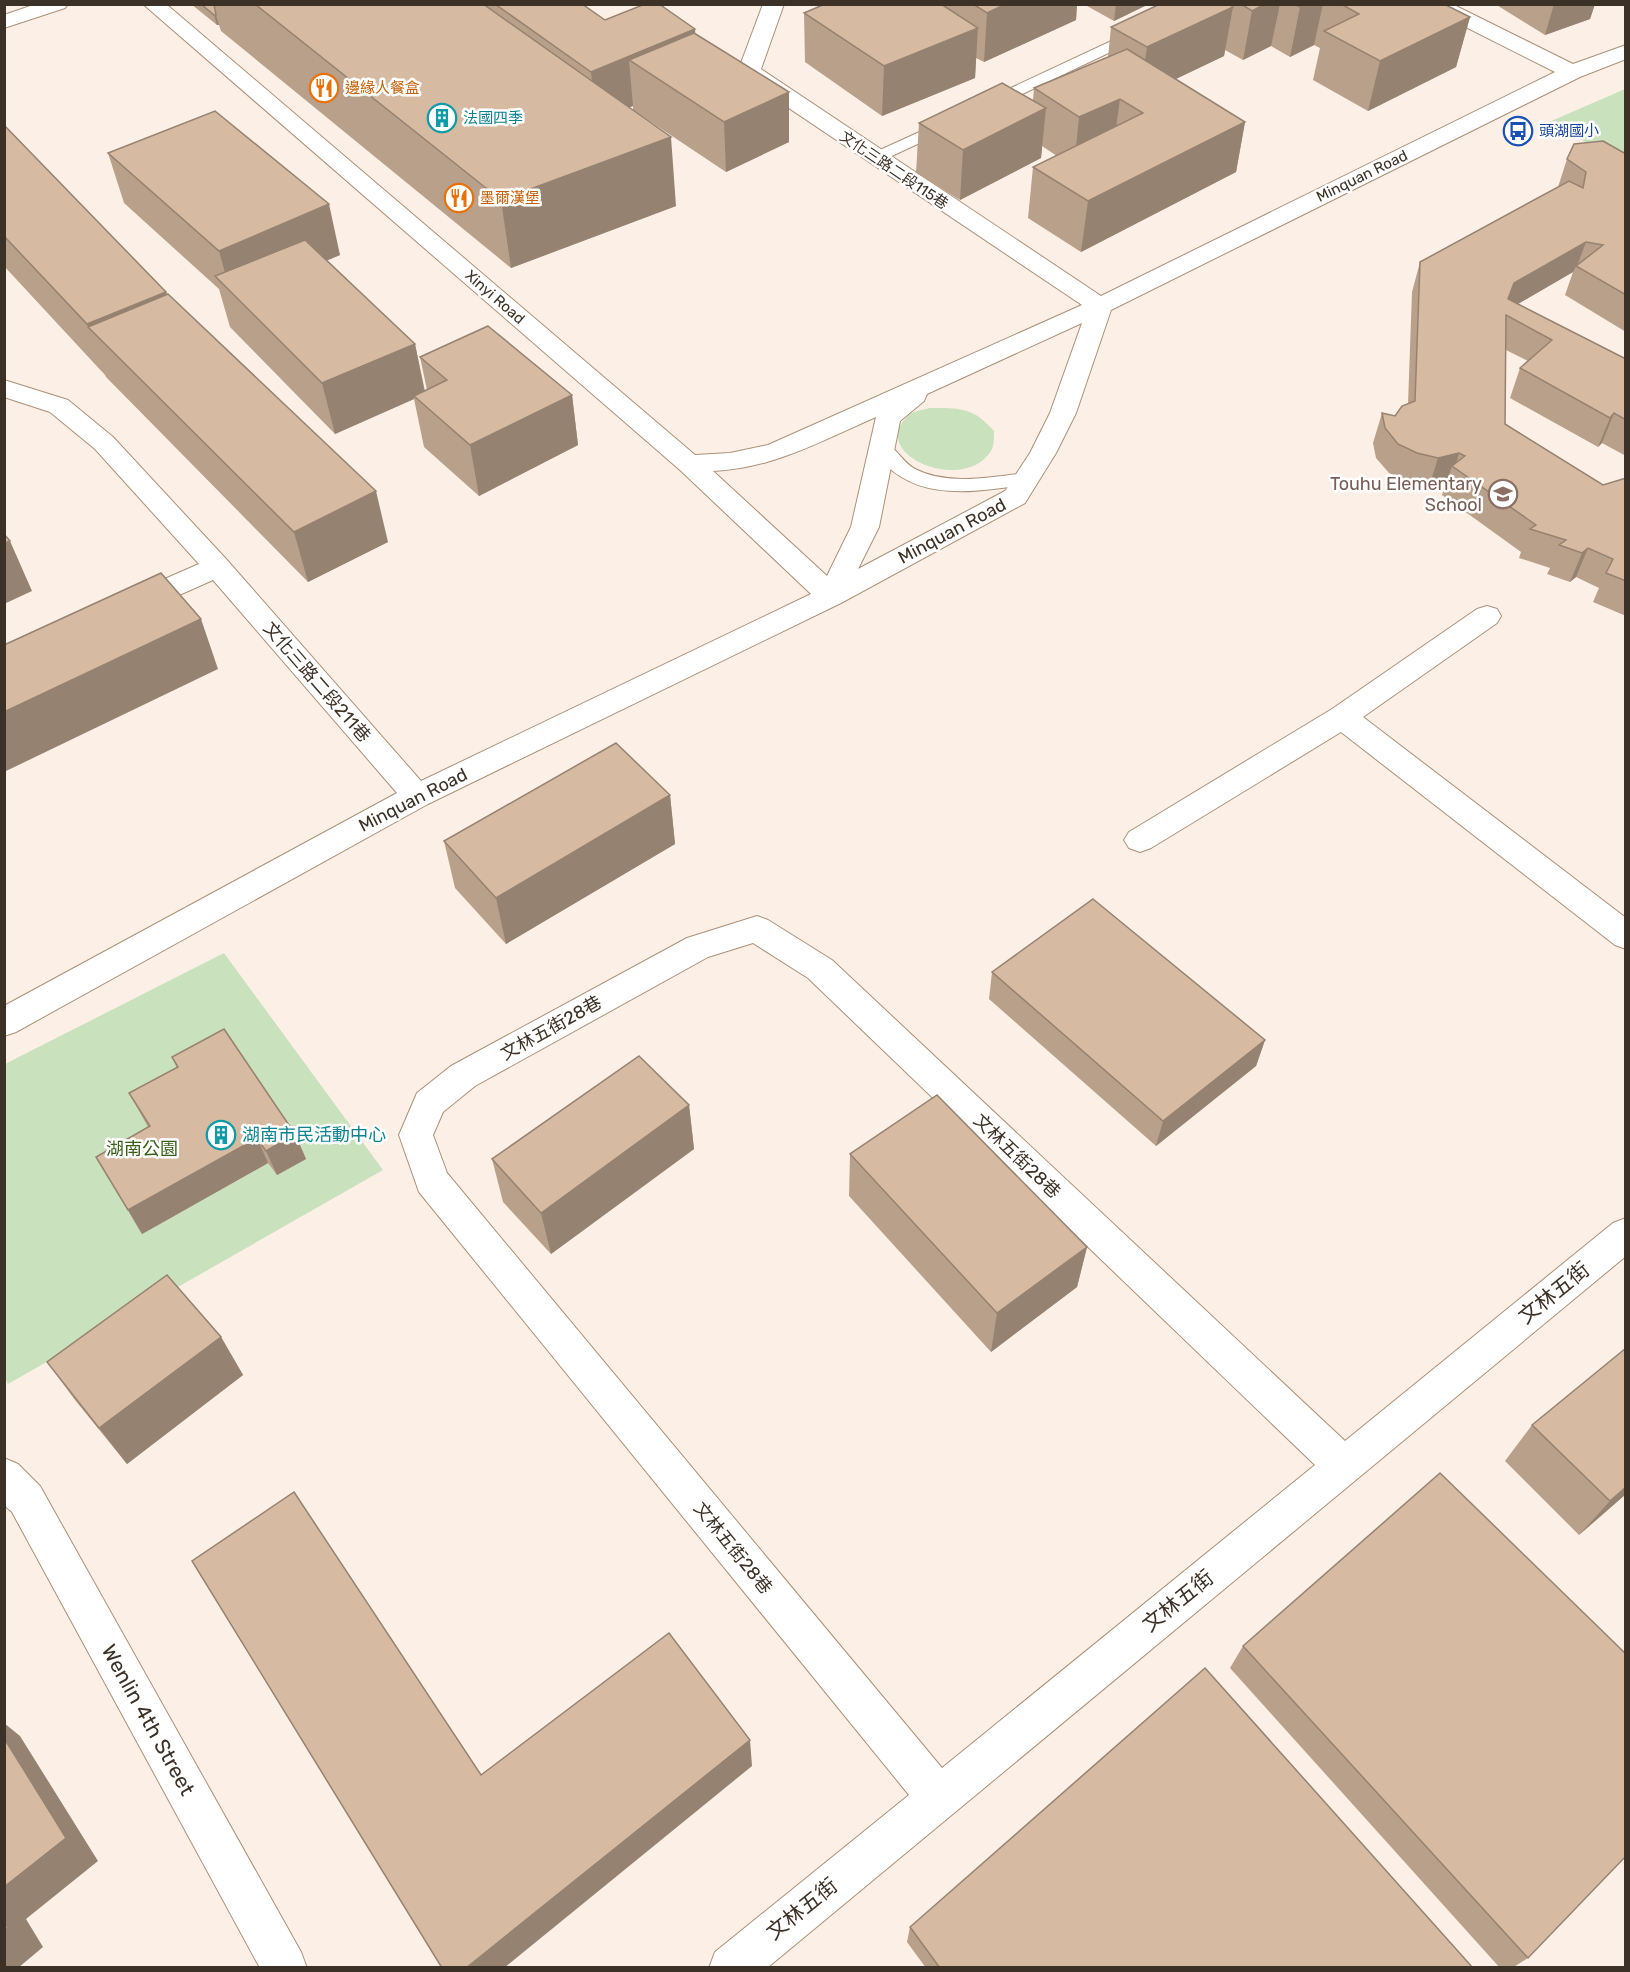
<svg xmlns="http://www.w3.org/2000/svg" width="1630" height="1972" viewBox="0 0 1630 1972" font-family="Rubik,'Noto Sans TC',sans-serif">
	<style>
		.green { fill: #cae1bd }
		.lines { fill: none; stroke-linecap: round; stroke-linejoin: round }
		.service-casing { stroke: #ab9078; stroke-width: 2 }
		.minor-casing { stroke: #ab9078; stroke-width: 2 }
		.tertiary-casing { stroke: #ab9078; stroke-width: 2 }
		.service { fill: #fff; fill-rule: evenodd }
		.minor { fill: #fff; fill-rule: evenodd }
		.tertiary { fill: #fff; fill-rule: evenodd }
		.wall { fill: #b8a08a }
		.shaded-wall { fill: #968271 }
		.building { fill: #d6baa1; stroke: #968271; stroke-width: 1.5 }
		.labels { text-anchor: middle; stroke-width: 5; stroke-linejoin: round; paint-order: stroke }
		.far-food-label { font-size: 15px; fill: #c56008; stroke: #fff; text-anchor: start }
		.far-culture-label { font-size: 15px; fill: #0d838f; stroke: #fff; text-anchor: start }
		.far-transit-label { font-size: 15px; fill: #164399; stroke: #fff; text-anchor: start }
		.far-street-label { font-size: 15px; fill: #3c3127; stroke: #fff }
		.education-label { font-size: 18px; fill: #785e54; stroke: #fff; text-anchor: end }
		.street-label { font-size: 18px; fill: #3c3127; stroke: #fff }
		.culture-label { font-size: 18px; fill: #0d838f; stroke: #fff; text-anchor: start }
		.park-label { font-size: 18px; fill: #375d16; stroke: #fff }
		.near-street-label { font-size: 21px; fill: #3c3127; stroke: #fff }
	</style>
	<rect width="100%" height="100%" fill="#fcf0e6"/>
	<g class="green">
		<path d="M 1625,89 L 1625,164 L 1549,122 Z"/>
		<path d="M 929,408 C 960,408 973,407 994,431 C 994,437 994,445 992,449 C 967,496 866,455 908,416 C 912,411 923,410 929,408 Z"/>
		<path d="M 224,953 L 383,1170 L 8,1384 L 5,1378 L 5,1064 Z"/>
	</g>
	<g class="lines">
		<g class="service-casing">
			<g id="service">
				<path d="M 1137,29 L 1145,34 L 1142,37 L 993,108 L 981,108 L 979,105 L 981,102 Z"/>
				<path d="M 948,119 L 954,121 L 956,124 L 954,127 L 881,161 L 875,163 L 867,158 L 869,155 Z"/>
				<path d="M 883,443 C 896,446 902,462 915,469 C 948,486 990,477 1026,473 L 1033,475 L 1036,479 L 1033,483 L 1026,485 C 971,492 909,504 873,449 L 876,445 Z"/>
			</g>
		</g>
		<g class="minor-casing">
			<g id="minor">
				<path d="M 143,4 L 166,4 L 695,455 L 730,453 L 768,445 L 1082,305 L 741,76 L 738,71 L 763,4 L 784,4 L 761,69 L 1101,296 L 1555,72 L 1428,8 L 1425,4 L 1452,4 L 1573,64 L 1626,45 L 1626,59 L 1580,77 L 1111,310 L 1076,413 L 1056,453 L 1025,503 L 841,603 L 428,804 L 16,1032 L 4,1036 L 4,1006 L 397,793 L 213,580 L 141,612 L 131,615 L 121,612 L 117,605 L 121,598 L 199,564 L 95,449 L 50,412 L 4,397 L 4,380 L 68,400 L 113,437 L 227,560 L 421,781 L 811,594 L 680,470 ZM 1082,323 L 1050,413 L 1030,453 L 1005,491 L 858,569 L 879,527 L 900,421 L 924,401 L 927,394 ZM 876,417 L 851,527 L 827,576 L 713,471 C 772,469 823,440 876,417 Z"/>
				<path d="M 1487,606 L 1497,609 L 1501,616 L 1497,623 L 1363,717 L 1626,918 L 1626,949 L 1615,945 L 1341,732 L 1151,848 L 1140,852 L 1129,848 L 1124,840 L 1129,832 L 1332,709 L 1477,609 Z"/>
				<path d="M 757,916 L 768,920 L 832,960 L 1345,1441 L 1613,1223 L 1626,1218 L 1626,1256 L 767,1968 L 709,1968 L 715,1952 L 909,1795 L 419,1192 L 399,1135 L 417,1093 L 451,1066 L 687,938 ZM 753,943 L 808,978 L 1315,1465 L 942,1768 L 447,1173 L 433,1135 L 443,1112 L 475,1086 L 708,957 Z"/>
				<path d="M 4,1458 L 18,1464 L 40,1486 L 301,1952 L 307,1968 L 260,1968 L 12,1512 L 4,1505 Z"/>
			</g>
		</g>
		<g class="tertiary-casing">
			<path id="tertiary" d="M 36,4 L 68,4 L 65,8 L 4,28 L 4,15 Z"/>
		</g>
		<use href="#service" class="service"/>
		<use href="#minor" class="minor"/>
		<use href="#tertiary" class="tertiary"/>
	</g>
	<g class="wall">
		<path d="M 191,4 L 582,4 L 605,20 L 696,34 L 789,92 L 789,142 L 726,172 L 633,110 L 633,106 L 629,107 L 676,206 L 511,268 L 221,31 L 219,25 L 217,25 Z"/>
		<path d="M 946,4 L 1077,4 L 1076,20 L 984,62 L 976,58 L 975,78 L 882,116 L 805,62 L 804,13 L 946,7 Z"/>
		<path d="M 1087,4 L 1149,4 L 1114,21 L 1087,6 Z"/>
		<path d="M 1160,4 L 1444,4 L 1470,17 L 1456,67 L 1368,111 L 1313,80 L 1320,48 L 1314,45 L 1290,57 L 1271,46 L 1243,60 L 1225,50 L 1224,56 L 1176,79 L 1245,122 L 1236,172 L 1081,252 L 1028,218 L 1033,167 L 1057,156 L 1042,146 L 1041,158 L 960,200 L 916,173 L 919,123 L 1033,100 L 1034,88 L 1108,57 L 1111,27 Z"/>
		<path d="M 1495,4 L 1595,4 L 1590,19 L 1545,35 Z"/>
		<path d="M 4,125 L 166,292 L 167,295 L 388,542 L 308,582 L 106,377 L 105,375 L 4,266 Z"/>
		<path d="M 108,153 L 340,255 L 327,260 L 415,344 L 425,391 L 427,390 L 420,357 L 572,395 L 578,445 L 479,496 L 424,447 L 414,399 L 335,434 L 230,327 L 219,289 L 124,203 Z"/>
		<path d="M 1626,154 L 1626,332 L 1565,295 L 1573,272 L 1518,304 L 1626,359 L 1626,456 L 1602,443 L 1598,447 L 1510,398 L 1520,368 L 1528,361 L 1506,350 L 1505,424 L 1603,485 L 1626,478 L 1626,616 L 1593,602 L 1599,588 L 1576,577 L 1570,582 L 1547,574 L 1550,568 L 1519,558 L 1521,552 L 1442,495 L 1446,483 L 1429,487 L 1408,482 L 1389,473 L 1376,458 L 1373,443 L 1382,413 L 1395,416 L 1408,404 L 1412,292 L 1420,262 L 1558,187 L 1567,159 Z"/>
		<path d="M 670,795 L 675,844 L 506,944 L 455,888 L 444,841 Z"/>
		<path d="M 992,972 L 1265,1040 L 1256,1066 L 1156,1146 L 989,999 Z"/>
		<path d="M 172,1057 L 295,1134 L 306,1159 L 277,1175 L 268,1163 L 142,1234 L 96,1157 L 148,1127 L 129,1093 L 177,1068 Z"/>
		<path d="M 689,1105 L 694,1149 L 551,1254 L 503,1202 L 492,1159 Z"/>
		<path d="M 850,1154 L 1087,1247 L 1077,1287 L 991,1352 L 849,1196 Z"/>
		<path d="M 221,1337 L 243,1375 L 127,1464 L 75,1400 L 47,1362 Z"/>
		<path d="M 1626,1348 L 1626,1494 L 1579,1535 L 1505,1461 L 1532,1425 Z"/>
		<path d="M 1243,1646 L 1528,1958 L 1512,1968 L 1500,1968 L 1230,1668 Z"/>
		<path d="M 910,1927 L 1473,1968 L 926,1968 L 907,1942 Z"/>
	</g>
	<g class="shaded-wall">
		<path d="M 1006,4 L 1077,4 L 1076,20 L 984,62 L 987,13 Z"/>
		<path d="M 1116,4 L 1149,4 L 1114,21 Z"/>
		<path d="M 1265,4 L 1280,4 L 1271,46 L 1243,60 L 1252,11 Z"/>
		<path d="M 1306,4 L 1323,4 L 1314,45 L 1290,57 L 1300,7 Z"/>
		<path d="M 1554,4 L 1595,4 L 1590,19 L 1545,35 Z"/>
		<path d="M 1233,7 L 1224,56 L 1140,96 L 1147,47 Z"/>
		<path d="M 214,15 L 216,15 L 219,25 L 217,25 Z"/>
		<path d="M 1470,17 L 1456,67 L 1368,111 L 1380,61 Z"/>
		<path d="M 978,28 L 975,78 L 882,116 L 884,66 Z"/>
		<path d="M 695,29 L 698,78 L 629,60 L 633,106 L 596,121 L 591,72 Z"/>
		<path d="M 789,92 L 789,142 L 726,172 L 724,122 Z"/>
		<path d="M 1120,99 L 1113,149 L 1074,167 L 1079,117 Z"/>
		<path d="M 1046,108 L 1041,158 L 960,200 L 963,150 Z"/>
		<path d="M 1245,122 L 1236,172 L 1081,252 L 1088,201 Z"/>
		<path d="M 671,137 L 676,206 L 511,268 L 501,200 Z"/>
		<path d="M 329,204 L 340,255 L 238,299 L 230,291 L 219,251 Z"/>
		<path d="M 1586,242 L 1577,266 L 1576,266 L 1573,272 L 1504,312 L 1508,299 L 1514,283 Z"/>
		<path d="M 166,292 L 182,343 L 88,327 L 105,375 L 87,324 Z"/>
		<path d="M 415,344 L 425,394 L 414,396 L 414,399 L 335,434 L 322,383 Z"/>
		<path d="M 572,395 L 578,445 L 479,496 L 470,445 Z"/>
		<path d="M 1614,413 L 1602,443 L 1598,447 L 1610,418 Z"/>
		<path d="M 1459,453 L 1455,468 L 1452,466 L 1446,483 L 1429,487 L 1438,458 Z"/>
		<path d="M 376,491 L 388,542 L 308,582 L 294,532 Z"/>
		<path d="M 10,541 L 32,591 L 4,604 L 4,543 Z"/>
		<path d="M 1588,548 L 1576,577 L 1570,582 L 1582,553 Z"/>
		<path d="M 201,619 L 218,669 L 4,772 L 4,712 Z"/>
		<path d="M 670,795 L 675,844 L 506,944 L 496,898 Z"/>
		<path d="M 1265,1040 L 1256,1066 L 1156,1146 L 1163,1121 Z"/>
		<path d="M 689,1105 L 694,1149 L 551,1254 L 541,1213 Z"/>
		<path d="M 295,1134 L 306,1159 L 277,1175 L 266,1151 Z"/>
		<path d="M 257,1138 L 268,1163 L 142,1234 L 128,1210 Z"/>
		<path d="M 1087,1247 L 1077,1287 L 991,1352 L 997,1313 Z"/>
		<path d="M 221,1337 L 243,1375 L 127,1464 L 99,1428 Z"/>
		<path d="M 1626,1487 L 1626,1494 L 1579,1535 L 1610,1501 Z"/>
		<path d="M 4,1723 L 20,1736 L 98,1861 L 26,1919 L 43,1947 L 18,1968 L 4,1968 Z"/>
		<path d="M 750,1740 L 752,1766 L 504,1968 L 466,1968 Z"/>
	</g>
	<g class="building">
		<path d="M 201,4 L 214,4 L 216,15 L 214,15 Z"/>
		<path d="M 255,4 L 483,4 L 671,137 L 501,200 Z"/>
		<path d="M 495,4 L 582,4 L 605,20 L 645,4 L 659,4 L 695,29 L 591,72 Z"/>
		<path d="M 825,4 L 941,4 L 978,28 L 884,66 L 804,13 Z"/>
		<path d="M 973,4 L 1006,4 L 987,13 Z"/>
		<path d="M 1160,4 L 1229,4 L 1233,7 L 1147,47 L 1111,27 Z"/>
		<path d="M 1241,4 L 1265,4 L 1252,11 Z"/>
		<path d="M 1294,4 L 1306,4 L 1300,7 Z"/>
		<path d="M 1341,4 L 1444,4 L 1470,17 L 1380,61 L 1324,31 L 1359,14 Z"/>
		<path d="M 694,33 L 789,92 L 724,122 L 629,60 Z"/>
		<path d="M 1127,49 L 1245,122 L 1088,201 L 1033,167 L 1143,113 L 1120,99 L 1079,117 L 1034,88 Z"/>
		<path d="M 1002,83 L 1046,108 L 963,150 L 919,123 Z"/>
		<path d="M 215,111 L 329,204 L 219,251 L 108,153 Z"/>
		<path d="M 4,125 L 166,292 L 87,324 L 4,236 Z"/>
		<path d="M 1603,141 L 1626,154 L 1626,295 L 1576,266 L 1603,245 L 1586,242 L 1514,283 L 1508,299 L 1626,359 L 1626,420 L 1614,413 L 1610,418 L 1520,368 L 1552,340 L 1506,315 L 1505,424 L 1603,485 L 1626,478 L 1626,581 L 1606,573 L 1613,559 L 1588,548 L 1582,553 L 1559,545 L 1566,540 L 1530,529 L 1536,525 L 1452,466 L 1465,456 L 1459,453 L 1438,458 L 1417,453 L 1398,444 L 1385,428 L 1382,413 L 1395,416 L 1402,406 L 1415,401 L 1420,262 L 1569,181 L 1583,188 L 1586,172 L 1567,159 L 1574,144 Z"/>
		<path d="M 305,240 L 415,344 L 322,383 L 215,276 Z"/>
		<path d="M 168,294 L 376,491 L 294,532 L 88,327 Z"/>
		<path d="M 488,326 L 572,395 L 470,445 L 414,396 L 447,380 L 420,357 Z"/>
		<path d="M 4,534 L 10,541 L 4,543 Z"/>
		<path d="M 161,573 L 201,619 L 4,712 L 4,645 Z"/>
		<path d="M 616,743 L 670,795 L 496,898 L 444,841 Z"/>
		<path d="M 1093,899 L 1265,1040 L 1163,1121 L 992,972 Z"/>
		<path d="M 224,1029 L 295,1134 L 266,1151 L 257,1138 L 128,1210 L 96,1157 L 150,1126 L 129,1093 L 178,1067 L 172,1057 Z"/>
		<path d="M 639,1056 L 689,1105 L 541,1213 L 492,1159 Z"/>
		<path d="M 937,1095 L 1087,1247 L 997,1313 L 850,1154 Z"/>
		<path d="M 167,1275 L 221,1337 L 99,1428 L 47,1362 Z"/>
		<path d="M 1626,1348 L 1626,1487 L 1610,1501 L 1532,1425 Z"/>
		<path d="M 1440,1473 L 1626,1654 L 1626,1856 L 1528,1958 L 1243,1646 Z"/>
		<path d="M 294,1492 L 481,1775 L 669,1633 L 750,1740 L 466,1968 L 442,1968 L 192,1561 Z"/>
		<path d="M 1205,1668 L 1473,1968 L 940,1968 L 910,1927 Z"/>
		<path d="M 4,1738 L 66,1838 L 4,1887 Z"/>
		<path d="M 4,1922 L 8,1928 L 4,1930 Z"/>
	</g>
	<defs>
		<g id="restaurant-ring" transform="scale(1.5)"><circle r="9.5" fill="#fff" stroke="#e8710a" stroke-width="1.5"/><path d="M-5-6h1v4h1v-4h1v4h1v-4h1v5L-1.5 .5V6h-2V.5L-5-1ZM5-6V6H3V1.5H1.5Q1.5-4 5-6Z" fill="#e8710a"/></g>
		<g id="building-ring" transform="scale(1.5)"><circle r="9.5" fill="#fff" stroke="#0f9aa8" stroke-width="1.5"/><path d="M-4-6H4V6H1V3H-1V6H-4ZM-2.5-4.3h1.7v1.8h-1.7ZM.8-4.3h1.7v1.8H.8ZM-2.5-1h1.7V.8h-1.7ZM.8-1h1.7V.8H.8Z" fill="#0f9aa8"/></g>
		<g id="bus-ring" transform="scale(1.5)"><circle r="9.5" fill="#fff" stroke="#1a4fb4" stroke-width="1.5"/><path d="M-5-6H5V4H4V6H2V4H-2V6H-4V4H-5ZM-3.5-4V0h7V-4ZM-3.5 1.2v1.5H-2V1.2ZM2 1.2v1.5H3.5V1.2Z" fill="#1a4fb4"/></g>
		<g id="school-ring" transform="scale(1.5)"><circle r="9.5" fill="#fff" stroke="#8d6e63" stroke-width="1.5"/><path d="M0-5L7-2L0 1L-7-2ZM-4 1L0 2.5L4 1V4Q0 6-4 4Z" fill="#8d6e63"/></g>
	</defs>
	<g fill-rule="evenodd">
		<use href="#restaurant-ring" x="324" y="88"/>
		<use href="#building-ring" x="442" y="118"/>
		<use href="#bus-ring" x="1518" y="131"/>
		<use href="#restaurant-ring" x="459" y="198"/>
		<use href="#school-ring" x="1503" y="494"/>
		<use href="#building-ring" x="221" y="1135"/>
	</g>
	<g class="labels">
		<g class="far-food-label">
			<text x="345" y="93">邊緣人餐盒</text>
			<text x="480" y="203">墨爾漢堡</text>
		</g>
		<g class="far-culture-label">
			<text x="463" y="123">法國四季</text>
		</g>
		<g class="far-transit-label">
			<text x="1539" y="136">頭湖國小</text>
		</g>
		<g class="far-street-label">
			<text transform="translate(894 170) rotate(34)" y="5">文化三路二段115巷</text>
			<text transform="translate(1362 176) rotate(-26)" y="5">Minquan Road</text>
			<text transform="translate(495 297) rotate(41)" y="5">Xinyi Road</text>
		</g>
		<g class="education-label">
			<text x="1482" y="490">Touhu Elementary<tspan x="1482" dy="21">School</tspan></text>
		</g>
		<g class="street-label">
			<text transform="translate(952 531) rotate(-28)" y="6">Minquan Road</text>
			<text transform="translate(317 682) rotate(49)" y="6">文化三路二段211巷</text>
			<text transform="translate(413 800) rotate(-27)" y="6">Minquan Road</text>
			<text transform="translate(551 1028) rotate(-29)" y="6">文林五街28巷</text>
			<text transform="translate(1017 1156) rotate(44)" y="6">文林五街28巷</text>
			<text transform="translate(733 1548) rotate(51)" y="6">文林五街28巷</text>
		</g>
		<g class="culture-label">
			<text x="242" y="1141">湖南市民活動中心</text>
		</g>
		<g class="park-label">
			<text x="142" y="1155">湖南公園</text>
		</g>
		<g class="near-street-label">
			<text transform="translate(1554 1293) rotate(-39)" y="7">文林五街</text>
			<text transform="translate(1178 1601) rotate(-39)" y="7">文林五街</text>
			<text transform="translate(148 1720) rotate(61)" y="7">Wenlin 4th Street</text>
			<text transform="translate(802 1909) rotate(-39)" y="7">文林五街</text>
		</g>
	</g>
	<rect width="1630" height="1972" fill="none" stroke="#3c3127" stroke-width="12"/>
</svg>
